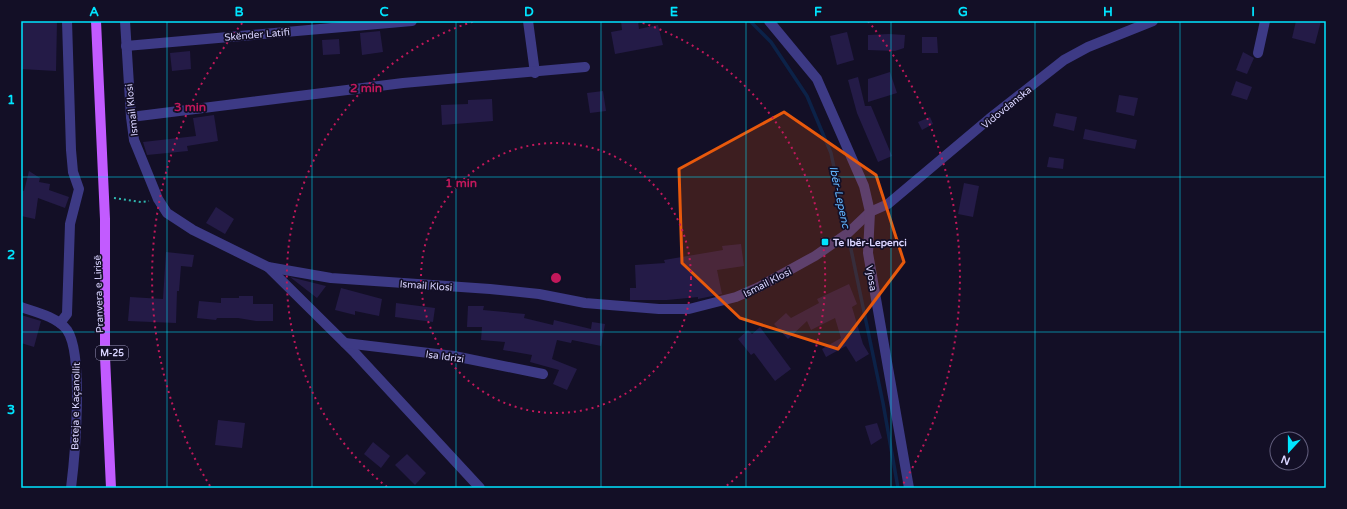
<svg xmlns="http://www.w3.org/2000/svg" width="1347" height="509" viewBox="0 0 1347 509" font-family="'Varela Round',sans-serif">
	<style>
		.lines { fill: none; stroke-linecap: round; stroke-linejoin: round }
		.stream { stroke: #0c2248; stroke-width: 3.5 }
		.building { fill: #241b47 }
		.path { stroke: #2fb8b0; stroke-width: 2; stroke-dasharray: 2 3; stroke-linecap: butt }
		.minor { stroke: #3d3a85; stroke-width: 10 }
		.major { stroke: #c25bff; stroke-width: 10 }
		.marked { fill: #e8590c; fill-opacity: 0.2; stroke: #e8590c; stroke-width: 3; stroke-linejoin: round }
		.grid { fill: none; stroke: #00e5ff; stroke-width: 1; stroke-opacity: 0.55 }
		.ring { fill: none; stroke: #c2185b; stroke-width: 2; stroke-dasharray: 2 4 }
		.poi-dot { fill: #00e5ff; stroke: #130f26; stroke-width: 1.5 }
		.labels { text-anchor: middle; stroke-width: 3.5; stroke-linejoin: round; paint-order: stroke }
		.shield { fill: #130f26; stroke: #9e99be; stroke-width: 1 }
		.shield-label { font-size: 9px; font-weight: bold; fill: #d9d4ff }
		.street-label { font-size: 10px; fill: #d9d4ff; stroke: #130f26 }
		.poi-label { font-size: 10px; font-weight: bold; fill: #d9d4ff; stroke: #130f26; text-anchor: start }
		.water-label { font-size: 11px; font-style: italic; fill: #62b6ff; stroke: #130f26 }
		.centre { fill: #c2185b; stroke: #130f26; stroke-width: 2 }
		.ring-label { font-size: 12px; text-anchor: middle; font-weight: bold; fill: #c2185b; stroke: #130f26; stroke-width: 3.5; stroke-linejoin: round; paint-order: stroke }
		.neatline { fill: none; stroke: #00e5ff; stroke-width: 1.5 }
		.grid-label { font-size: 13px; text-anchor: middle; font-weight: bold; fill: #00e5ff }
	</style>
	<rect width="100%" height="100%" fill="#130f26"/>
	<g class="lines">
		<path class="stream" d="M 750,21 L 771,42 L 807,96 L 831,153 L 883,403 L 898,488"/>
	</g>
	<g class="building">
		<path d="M 21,21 L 57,21 L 56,71 L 21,69 Z"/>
		<path d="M 621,21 L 638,21 L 639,29 L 658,25 L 663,45 L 615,54 L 611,32 L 622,30 Z"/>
		<path d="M 1296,21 L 1321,21 L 1315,44 L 1292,38 Z"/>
		<path d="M 380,31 L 383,52 L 362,55 L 360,33 Z"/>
		<path d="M 847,32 L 854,60 L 837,65 L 830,36 Z"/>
		<path d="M 889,34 L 905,35 L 904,48 L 895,51 L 868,50 L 868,35 Z"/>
		<path d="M 922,37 L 937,37 L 938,53 L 922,53 Z"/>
		<path d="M 339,39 L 340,54 L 323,55 L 322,40 Z"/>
		<path d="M 190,51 L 191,69 L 172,71 L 170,53 Z"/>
		<path d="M 1243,52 L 1254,58 L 1247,74 L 1236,70 Z"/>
		<path d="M 890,72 L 897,93 L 868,102 L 868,79 Z"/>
		<path d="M 858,77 L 865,106 L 871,106 L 892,156 L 878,162 L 857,113 L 848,80 Z"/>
		<path d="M 1236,81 L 1252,87 L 1247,100 L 1231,95 Z"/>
		<path d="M 603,91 L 606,111 L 590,113 L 587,93 Z"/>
		<path d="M 1119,95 L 1138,98 L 1134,116 L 1116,112 Z"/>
		<path d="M 492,99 L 493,121 L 442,125 L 441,105 L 468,104 L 468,100 Z"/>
		<path d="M 1056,113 L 1077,117 L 1074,131 L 1053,126 Z"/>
		<path d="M 214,115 L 218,141 L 187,146 L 188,151 L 147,155 L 143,142 L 196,136 L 193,118 Z"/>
		<path d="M 930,117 L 933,124 L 922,130 L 918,122 Z"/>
		<path d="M 1085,129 L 1137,140 L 1135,149 L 1083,139 Z"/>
		<path d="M 1049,157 L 1064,159 L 1063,169 L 1047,167 Z"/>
		<path d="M 29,171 L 40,178 L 39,182 L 50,184 L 49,190 L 69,197 L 65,208 L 38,198 L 35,219 L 21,216 L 21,190 L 24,191 Z"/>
		<path d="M 964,183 L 979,186 L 973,217 L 958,214 Z"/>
		<path d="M 216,207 L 234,219 L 225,234 L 206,223 Z"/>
		<path d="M 741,244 L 744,266 L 717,270 L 722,294 L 698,299 L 698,297 L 667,300 L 630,300 L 630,288 L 636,288 L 635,265 L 665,263 L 664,260 L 723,250 L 722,246 Z"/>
		<path d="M 166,252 L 194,255 L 192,267 L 181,266 L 179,291 L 177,291 L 176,323 L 128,321 L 130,297 L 163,299 Z"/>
		<path d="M 290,277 L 326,286 L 317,298 Z"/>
		<path d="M 849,284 L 857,304 L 852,307 L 863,344 L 869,354 L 856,362 L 846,346 L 826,357 L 822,349 L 841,338 L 835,318 L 811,330 L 807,321 L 788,339 L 774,324 L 786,313 L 791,318 L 819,303 L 817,299 Z"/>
		<path d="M 341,288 L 382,299 L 379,316 L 355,311 L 355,315 L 335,310 Z"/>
		<path d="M 239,296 L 253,296 L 253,304 L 273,304 L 273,321 L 256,321 L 238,318 L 217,318 L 216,320 L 197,318 L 199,301 L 221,303 L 221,298 L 239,298 Z"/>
		<path d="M 396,303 L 435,308 L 433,322 L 395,317 Z"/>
		<path d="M 468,306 L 484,306 L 483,310 L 525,314 L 524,318 L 553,325 L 554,320 L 591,329 L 592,322 L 605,324 L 601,346 L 572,340 L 571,343 L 557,340 L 552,359 L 577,369 L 567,390 L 553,384 L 559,370 L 530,362 L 532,355 L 503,350 L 505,342 L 481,340 L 482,327 L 467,327 Z"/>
		<path d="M 21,315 L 41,321 L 34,347 L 21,343 Z"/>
		<path d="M 760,327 L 791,369 L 775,381 L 754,353 L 751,355 L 738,339 L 748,330 L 752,334 Z"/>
		<path d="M 218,420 L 245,423 L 242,448 L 215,445 Z"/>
		<path d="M 877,423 L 882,438 L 871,445 L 865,426 Z"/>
		<path d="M 373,442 L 390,456 L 381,468 L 364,454 Z"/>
		<path d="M 407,454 L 426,473 L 415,485 L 395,465 Z"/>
	</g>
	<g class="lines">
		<path class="path" d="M 114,198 L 141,202 L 149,201"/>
		<g class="minor">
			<path d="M 125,21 L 131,117 L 134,140 L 158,199 L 167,213 L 193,230 L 268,267 L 331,278 L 490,289 L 539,294 L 585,303 L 659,309 L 689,309 L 736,297 L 759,287 L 815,256 L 848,233 L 870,212 L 888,204 L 989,119 L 1064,60 L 1088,47 L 1153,21"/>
			<path d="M 528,21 L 535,73"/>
			<path d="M 769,21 L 817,79 L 864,186 L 870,212 L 868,253 L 909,488"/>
			<path d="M 126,46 L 412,21"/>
			<path d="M 1258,53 L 1265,21"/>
			<path d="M 131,117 L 403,83 L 585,67"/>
			<path d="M 268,267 L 355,353 L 480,488"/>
			<path d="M 21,307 C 36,312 57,317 67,330 C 84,354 75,456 71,488"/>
			<path d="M 60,323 L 67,314 L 70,224 L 79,189 L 73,172 L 71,150 L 67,21"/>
			<path d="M 345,343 L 454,356 L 543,374"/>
		</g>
		<path class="major" d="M 96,21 L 105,219 L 105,357 L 111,488"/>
	</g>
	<path class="marked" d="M 784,112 L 876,175 L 904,262 L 838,349 L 740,318 L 682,263 L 679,169 Z"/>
	<path class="grid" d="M 167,21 L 167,488M 312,21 L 312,488M 456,21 L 456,488M 601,21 L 601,488M 746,21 L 746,488M 891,21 L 891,488M 1035,21 L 1035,488M 1180,21 L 1180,488M 21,177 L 1326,177M 21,332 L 1326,332"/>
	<g class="ring">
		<circle cx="556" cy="278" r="135"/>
		<path d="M387 487A269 269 0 0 1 475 21M637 21A269 269 0 0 1 725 487"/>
		<path d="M210 486A404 404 0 0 1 244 21M868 21A404 404 0 0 1 902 486"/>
	</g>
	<rect class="poi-dot" x="821" y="238" width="8" height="8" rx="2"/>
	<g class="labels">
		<rect class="shield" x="96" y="346" width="32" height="14" rx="3"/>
		<g class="shield-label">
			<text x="112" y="356">M-25</text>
		</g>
		<g class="street-label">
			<text transform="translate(257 34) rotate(-5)" y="4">Skënder Latifi</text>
			<text transform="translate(1006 107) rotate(-39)" y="4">Vidovdanska</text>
			<text transform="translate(131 110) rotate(-96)" y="4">Ismail Klosi</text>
			<text transform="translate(872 278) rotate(80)" y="4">Vjosa</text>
			<text transform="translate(767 282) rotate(-27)" y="4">Ismail Klosi</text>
			<text transform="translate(426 285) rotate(4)" y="4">Ismail Klosi</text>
			<text transform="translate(98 294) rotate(-92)" y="4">Pranvera e Lirisë</text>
			<text transform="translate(445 356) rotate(8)" y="4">Isa Idrizi</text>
			<text transform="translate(75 406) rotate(-89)" y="4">Beteja e Kaçanollit</text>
		</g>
		<g class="poi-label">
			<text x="833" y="246">Te Ibër-Lepenci</text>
		</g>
		<g class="water-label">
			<text transform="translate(840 197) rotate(78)" y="4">Ibër-Lepenc</text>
		</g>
	</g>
	<circle cx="556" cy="278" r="6" class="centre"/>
	<g class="ring-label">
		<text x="366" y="92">2 min</text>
		<text x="190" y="111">3 min</text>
		<text x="461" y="187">1 min</text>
	</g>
	<rect width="1347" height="509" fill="none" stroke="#130f26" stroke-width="44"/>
	<g transform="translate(1289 451) rotate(201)"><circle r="19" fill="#130f26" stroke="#625e7d"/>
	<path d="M0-3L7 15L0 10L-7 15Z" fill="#00e5ff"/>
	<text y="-6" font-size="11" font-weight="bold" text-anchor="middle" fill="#d9d4ff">N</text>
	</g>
	<rect x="22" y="22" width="1303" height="465" class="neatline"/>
	<g class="grid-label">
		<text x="94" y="16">A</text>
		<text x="239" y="16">B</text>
		<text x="384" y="16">C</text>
		<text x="529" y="16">D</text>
		<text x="674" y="16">E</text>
		<text x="818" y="16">F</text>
		<text x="963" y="16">G</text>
		<text x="1108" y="16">H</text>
		<text x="1253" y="16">I</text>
		<text x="11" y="104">1</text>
		<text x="11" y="259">2</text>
		<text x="11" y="414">3</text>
	</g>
</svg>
